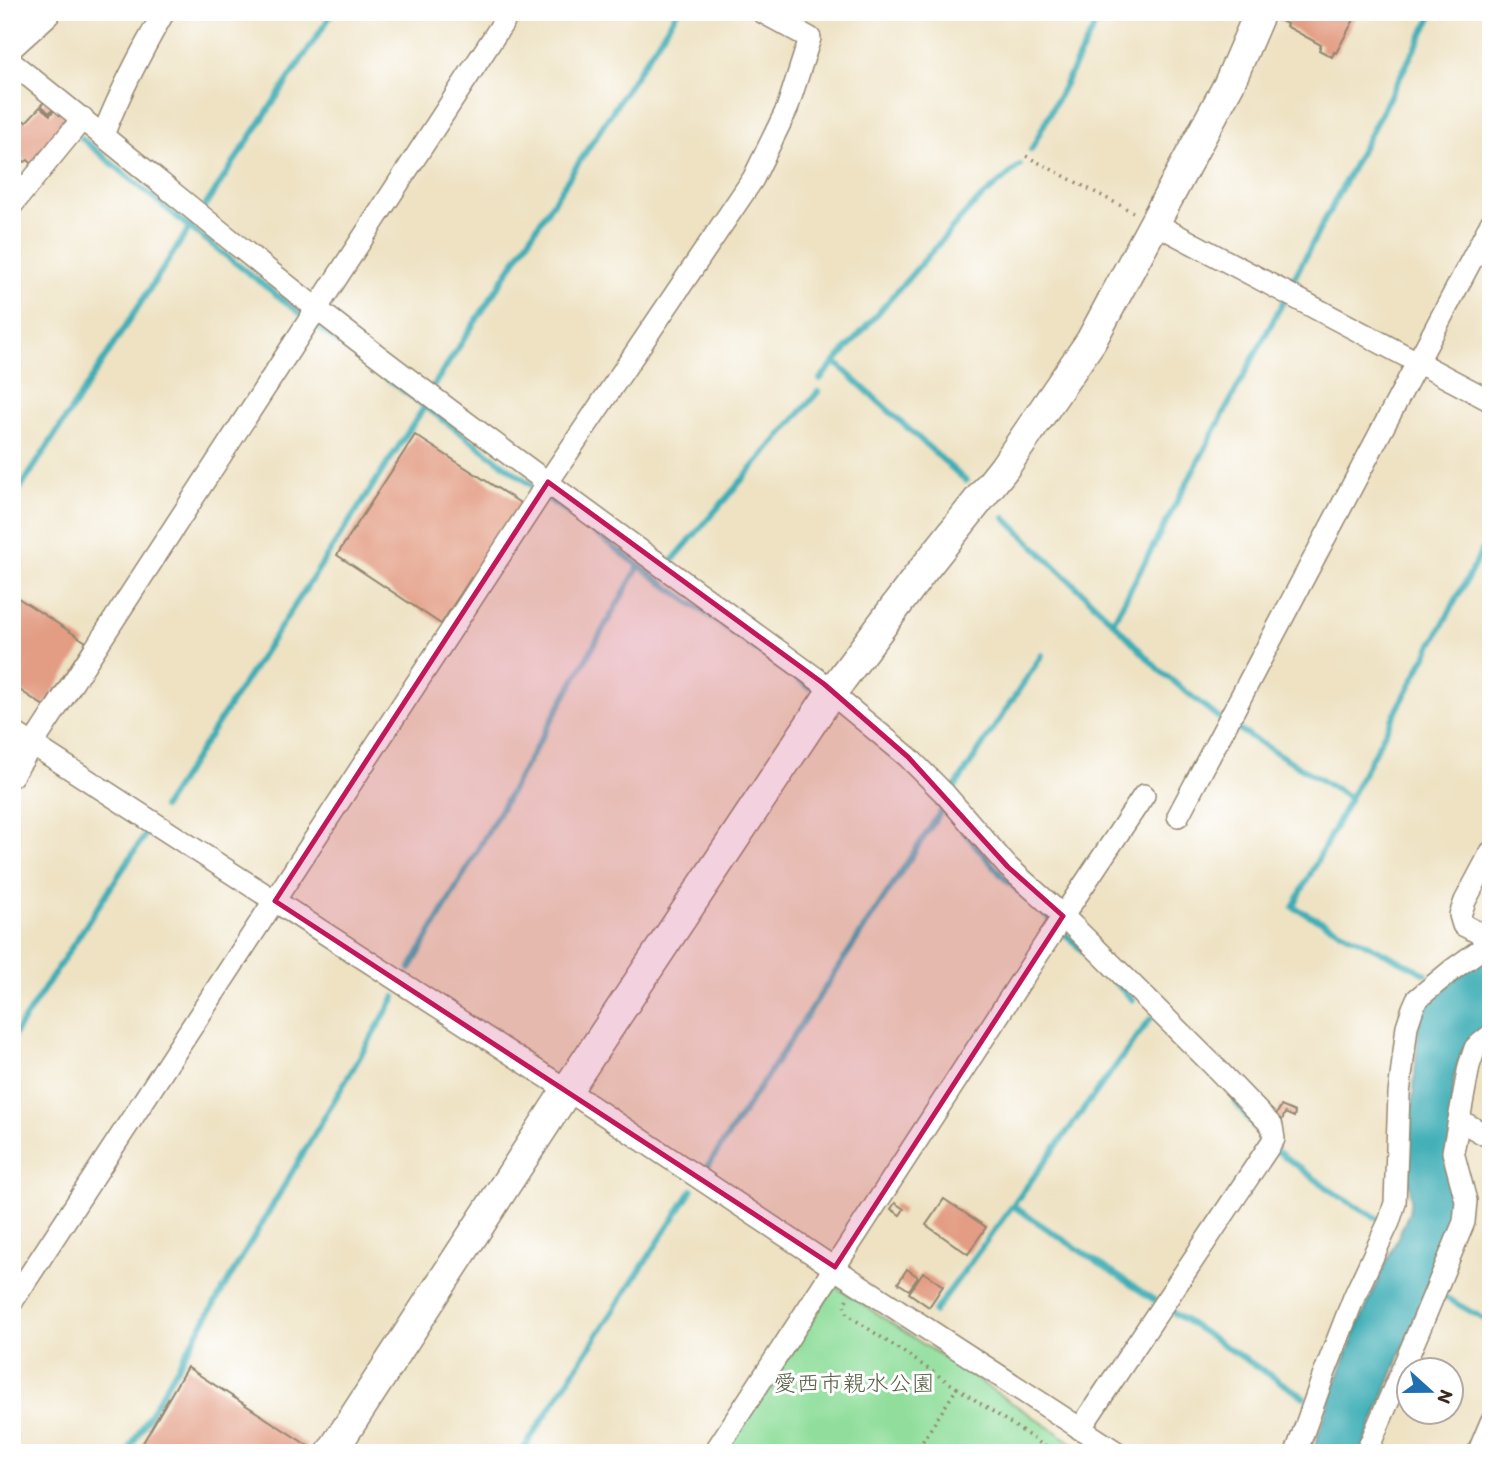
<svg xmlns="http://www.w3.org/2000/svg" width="1503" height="1465" viewBox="0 0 1503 1465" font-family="Itim,'Klee One',sans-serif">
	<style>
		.green { fill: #91de9c; stroke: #66845d; stroke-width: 2 }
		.water { fill: #3cadb5; stroke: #3c6c6a; stroke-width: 2 }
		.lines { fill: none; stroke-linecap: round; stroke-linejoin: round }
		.stream { stroke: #3cadb5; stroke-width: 6 }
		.building { fill: #e39d84 }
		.street-casing { stroke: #948670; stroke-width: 24 }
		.secondary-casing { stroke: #948670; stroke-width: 33 }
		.path { stroke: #948670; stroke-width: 3.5; stroke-dasharray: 2 5; stroke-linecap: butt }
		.street { stroke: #fff; stroke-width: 21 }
		.secondary { stroke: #fff; stroke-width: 30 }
		.marked { fill: #c2185b; fill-opacity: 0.2; stroke: #c2185b; stroke-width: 5; stroke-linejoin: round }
		.labels { text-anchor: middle; stroke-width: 6; stroke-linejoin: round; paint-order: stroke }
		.park-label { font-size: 23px; fill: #556044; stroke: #fff }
	</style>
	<rect width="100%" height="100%" fill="#fff"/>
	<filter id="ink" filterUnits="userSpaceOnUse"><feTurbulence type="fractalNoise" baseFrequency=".0143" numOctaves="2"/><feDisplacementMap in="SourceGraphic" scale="14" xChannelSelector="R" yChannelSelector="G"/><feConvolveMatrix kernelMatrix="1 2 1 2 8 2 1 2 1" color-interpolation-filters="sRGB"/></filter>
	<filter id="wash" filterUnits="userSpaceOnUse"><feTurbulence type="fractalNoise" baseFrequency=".00686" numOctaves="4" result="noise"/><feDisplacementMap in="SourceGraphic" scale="28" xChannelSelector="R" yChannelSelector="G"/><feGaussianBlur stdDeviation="1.57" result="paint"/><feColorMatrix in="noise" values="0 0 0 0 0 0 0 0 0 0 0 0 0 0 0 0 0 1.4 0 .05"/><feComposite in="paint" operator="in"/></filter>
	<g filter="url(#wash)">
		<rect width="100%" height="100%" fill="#eee2c3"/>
		<path class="green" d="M 835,1286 L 1088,1453 L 724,1453 Z"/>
		<path class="water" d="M 1491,954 L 1491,1022 L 1469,1040 L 1463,1049 L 1454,1077 L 1452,1108 L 1460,1204 L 1361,1453 L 1313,1453 C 1336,1370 1373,1291 1409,1213 L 1411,1199 L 1408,1163 L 1419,1023 L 1428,1002 L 1474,964 Z"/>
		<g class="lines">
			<g class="stream">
				<path d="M 81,138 L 189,227 L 301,314"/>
				<path d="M 1031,150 L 1102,12"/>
				<path d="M 205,206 L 333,12"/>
				<path d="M 1289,288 L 1434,12"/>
				<path d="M 316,326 L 534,487"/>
				<path d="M 835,362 L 971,207 L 1020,165"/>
				<path d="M 820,379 L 835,362 L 966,481"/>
				<path d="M 434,385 L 677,12"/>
				<path d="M 549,499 L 657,579 L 809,687"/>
				<path d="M 12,501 L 192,224"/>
				<path d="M 1005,518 L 1113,622 L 1158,669 L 1220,719"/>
				<path d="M 671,562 L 818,392"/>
				<path d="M 1113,622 L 1284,300"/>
				<path d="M 1233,726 L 1350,798 L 1293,907 L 1426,974"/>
				<path d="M 953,790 L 1042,655"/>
				<path d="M 933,796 L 1003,877 L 1052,921"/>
				<path d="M 1350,798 L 1491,534"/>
				<path d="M 163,807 L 425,406"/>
				<path d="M 1061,930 L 1133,1000"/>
				<path d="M 410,969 L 639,566"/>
				<path d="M 12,1038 L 147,832"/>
				<path d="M 1235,1102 L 1262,1136"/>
				<path d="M 1274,1149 L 1340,1197 L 1377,1218"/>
				<path d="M 708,1166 L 945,805"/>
				<path d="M 1013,1206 L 1154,1300"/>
				<path d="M 1443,1296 L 1491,1323"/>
				<path d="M 1169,1310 L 1304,1397"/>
				<path d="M 934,1312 L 1151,1018"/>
				<path d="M 127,1453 L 395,997"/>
				<path d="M 521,1453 L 692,1190"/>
			</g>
		</g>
		<g id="blocks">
			<g class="building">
				<path d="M 1283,12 L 1358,12 L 1336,53 L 1334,52 L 1332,57 L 1319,50 L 1321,45 L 1286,26 L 1287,24 L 1279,20 Z"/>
				<path d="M 46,100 L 54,108 L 49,113 L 41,105 Z"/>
				<path d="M 40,107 L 50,115 L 56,108 L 68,119 L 62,126 L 67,132 L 32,164 L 28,160 L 25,162 L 12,150 L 15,148 L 12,143 L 15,140 L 13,138 L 19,130 L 16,127 L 23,120 L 26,122 Z"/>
				<path d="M 12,153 L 19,159 L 12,167 Z"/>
				<path d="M 415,435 L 525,506 L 476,582 L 471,578 L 441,624 L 337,555 Z"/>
				<path d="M 12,594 L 86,642 L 44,706 L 12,685 Z"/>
				<path d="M 1281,1106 L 1295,1112 L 1294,1117 L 1285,1113 L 1282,1120 L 1275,1117 Z"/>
				<path d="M 944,1199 L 986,1227 L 968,1254 L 926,1225 Z"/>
				<path d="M 895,1203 L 904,1209 L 900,1215 L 891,1209 Z"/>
				<path d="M 907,1269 L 918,1277 L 909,1290 L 898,1283 Z"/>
				<path d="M 923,1272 L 943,1286 L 929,1307 L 909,1293 Z"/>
				<path d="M 187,1367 L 307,1445 L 302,1453 L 137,1453 Z"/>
			</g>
		</g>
	</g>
	<g filter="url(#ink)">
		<use href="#blocks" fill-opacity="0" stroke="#948670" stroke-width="2"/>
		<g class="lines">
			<g class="street-casing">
				<g id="street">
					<path d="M 12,63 C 115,144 214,228 317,309 C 483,438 654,560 824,684 L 831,693 L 908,757 L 945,794 L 1008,867 L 1063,916 L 1144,795"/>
					<path d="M 103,135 C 120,92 141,52 164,12"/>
					<path d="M 12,205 L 83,118"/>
					<path d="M 1154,223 L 1491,401"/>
					<path d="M 12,731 L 567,1090 L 855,1282 L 1118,1453"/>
					<path d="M 12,776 L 510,12"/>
					<path d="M 1178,816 L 1491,223"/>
					<path d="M 1491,852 L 1465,901 L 1460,915 L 1463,925 L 1491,939"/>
					<path d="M 1459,1120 L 1491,1138"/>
					<path d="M 12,1302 L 548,482 L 753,179 L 787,109 L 810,38 L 762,12"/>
					<path d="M 714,1453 L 1063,916 L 1213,1065 L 1272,1126 L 1274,1139 L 1080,1429"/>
					<path d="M 1296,1453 L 1323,1377 L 1354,1297 L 1389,1222 L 1395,1203 L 1399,1094 L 1407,1026 L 1413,1008 L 1417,999 L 1452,970 L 1491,942"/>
					<path d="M 1366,1453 L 1420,1328 L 1464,1222 L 1466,1201 L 1453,1152 L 1469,1066 L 1475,1048 L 1491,1035"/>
					<path d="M 1478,1453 L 1491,1422"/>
				</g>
			</g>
			<g class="secondary-casing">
				<g id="secondary">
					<path d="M 12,42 L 45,12"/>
					<path d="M 331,1453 L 567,1090 L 831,693 L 920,574 L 1004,468 L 1091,341 L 1229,84 L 1260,12"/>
				</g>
			</g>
			<g class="path">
				<path d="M 1026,156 L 1133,212"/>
				<path d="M 847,1299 L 844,1305 L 848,1315 L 957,1388"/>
				<path d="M 915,1453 L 957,1388 L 1055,1453"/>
			</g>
			<use href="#street" class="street"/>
			<use href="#secondary" class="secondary"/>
		</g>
	</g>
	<path class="marked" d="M 548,482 L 824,684 L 908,757 L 1008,867 L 1063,916 L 835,1267 L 275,901 Z"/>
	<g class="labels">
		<g class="park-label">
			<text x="854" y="1391">愛西市親水公園</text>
		</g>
	</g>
	<rect width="1503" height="1465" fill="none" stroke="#fff" stroke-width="42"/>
	<g transform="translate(1430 1391) rotate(111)"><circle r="33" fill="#ffffff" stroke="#b1aaa5" stroke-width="2"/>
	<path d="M0-5L12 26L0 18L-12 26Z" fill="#1f6fb2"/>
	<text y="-10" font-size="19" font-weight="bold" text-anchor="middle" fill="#3b2a1e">N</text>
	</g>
</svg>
